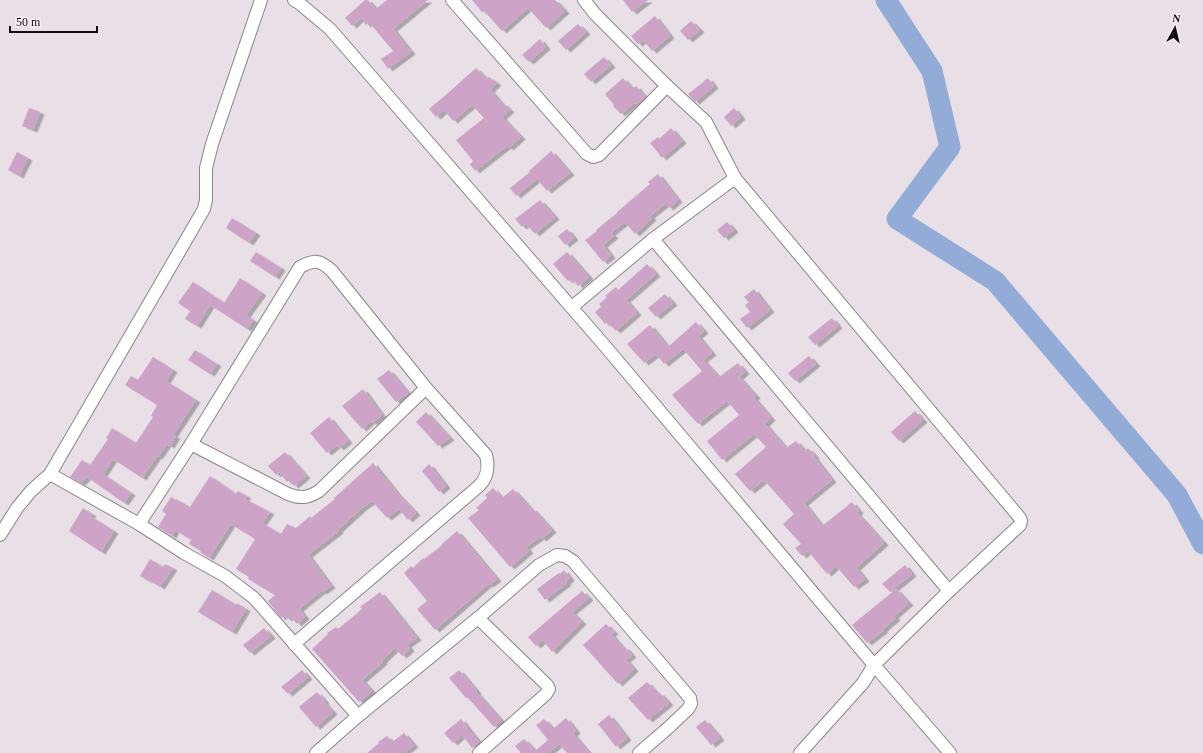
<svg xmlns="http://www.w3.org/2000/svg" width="1203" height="753" viewBox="0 0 1203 753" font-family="Georgia,serif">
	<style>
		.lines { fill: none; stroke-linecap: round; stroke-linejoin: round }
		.river { stroke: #93acd7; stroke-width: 21 }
		.building { fill: #cda4c8; filter: url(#shadow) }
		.minor-casing { stroke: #8c848b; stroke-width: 14 }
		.minor { stroke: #fff; stroke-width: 12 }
	</style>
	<defs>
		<filter id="shadow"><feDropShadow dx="4.5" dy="2.5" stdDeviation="0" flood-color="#0004"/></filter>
	</defs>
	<rect width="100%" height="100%" fill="#e8dfe7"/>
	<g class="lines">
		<path class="river" d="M 886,0 L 932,71 L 950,147 L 897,219 L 995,281 L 1177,495 L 1203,544"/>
	</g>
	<g class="building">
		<path d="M 365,0 L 368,0 L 376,9 L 387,0 L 428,0 L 393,29 L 411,52 L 388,69 L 381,59 L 393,51 L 373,27 L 369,22 L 366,25 L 361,18 L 352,26 L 345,18 Z"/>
		<path d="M 472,0 L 555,0 L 565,11 L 546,28 L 528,8 L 502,31 L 484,11 L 482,12 Z"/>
		<path d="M 623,0 L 648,0 L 632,12 Z"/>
		<path d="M 655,16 L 670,36 L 652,51 L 643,40 L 638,44 L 631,36 Z"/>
		<path d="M 691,21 L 700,30 L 688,40 L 680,31 Z"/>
		<path d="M 578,24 L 586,32 L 566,50 L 558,41 Z"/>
		<path d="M 540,39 L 546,47 L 529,62 L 522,55 Z"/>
		<path d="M 604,57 L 611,65 L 591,82 L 584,74 Z"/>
		<path d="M 476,68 L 486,79 L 489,77 L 497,83 L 490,90 L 502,104 L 503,103 L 510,110 L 502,117 L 521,137 L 509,148 L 507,146 L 475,171 L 470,164 L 473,161 L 456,140 L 484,118 L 472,105 L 453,121 L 444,110 L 436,117 L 429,109 L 448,93 Z"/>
		<path d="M 623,78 L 632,89 L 636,86 L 645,97 L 637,104 L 634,103 L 621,114 L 613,106 L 614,105 L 605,94 Z"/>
		<path d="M 708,78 L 714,86 L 695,102 L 688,94 Z"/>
		<path d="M 29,108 L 40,112 L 33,130 L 22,126 Z"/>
		<path d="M 734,108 L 741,117 L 731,126 L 724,117 Z"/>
		<path d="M 671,128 L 682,141 L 662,158 L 650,143 L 658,137 L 659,139 Z"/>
		<path d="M 551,151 L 570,173 L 547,191 L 537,179 L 516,196 L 510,188 L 530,172 L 529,171 Z"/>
		<path d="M 17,152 L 28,158 L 19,176 L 8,170 Z"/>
		<path d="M 658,174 L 678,200 L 669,208 L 665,204 L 650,216 L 652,218 L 635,234 L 625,222 L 611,233 L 614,236 L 603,245 L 611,256 L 603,262 L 585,240 L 597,231 L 596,230 L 617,213 L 617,212 L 650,184 L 648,182 Z"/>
		<path d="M 540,200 L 555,217 L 535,234 L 526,224 L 522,227 L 515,219 Z"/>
		<path d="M 232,218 L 256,233 L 249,243 L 226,228 Z"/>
		<path d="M 727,222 L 734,230 L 724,238 L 717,230 Z"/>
		<path d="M 567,229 L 574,238 L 565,245 L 558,236 Z"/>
		<path d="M 256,252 L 281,268 L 275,277 L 250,261 Z"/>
		<path d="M 567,252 L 589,277 L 578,286 L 575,281 L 573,283 L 570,279 L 568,281 L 553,264 Z"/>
		<path d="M 647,264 L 656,274 L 626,300 L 637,313 L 616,331 L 607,322 L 605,324 L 595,312 L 601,307 L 599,304 L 607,297 L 605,296 L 616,287 L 618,290 Z"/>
		<path d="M 240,278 L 262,293 L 246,315 L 253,320 L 247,329 L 210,305 L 197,326 L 185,319 L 190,311 L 178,303 L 193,282 L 224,303 Z"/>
		<path d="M 754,289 L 770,310 L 747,328 L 740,319 L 750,312 L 745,305 L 749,302 L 744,297 Z"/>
		<path d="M 665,294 L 673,303 L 656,317 L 648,308 Z"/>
		<path d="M 832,318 L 838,326 L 815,345 L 808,337 Z"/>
		<path d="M 696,322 L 704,331 L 698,336 L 712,353 L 703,360 L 719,377 L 738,363 L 745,372 L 739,377 L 756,396 L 754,398 L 771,418 L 765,424 L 786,448 L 796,441 L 805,451 L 808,448 L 815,456 L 814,457 L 832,480 L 804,503 L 822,526 L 852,502 L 859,511 L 857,513 L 884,543 L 856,568 L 865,579 L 854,587 L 836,566 L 827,574 L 808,551 L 802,556 L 795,548 L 801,544 L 783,524 L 794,514 L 764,480 L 750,491 L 735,474 L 766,447 L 754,434 L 722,460 L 707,441 L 739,415 L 727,401 L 698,424 L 672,395 L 702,371 L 683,349 L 664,364 L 656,354 L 644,363 L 627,344 L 650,325 L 668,347 Z"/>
		<path d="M 195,350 L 217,364 L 210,374 L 188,360 Z"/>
		<path d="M 809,356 L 816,364 L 795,381 L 788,373 Z"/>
		<path d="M 153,357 L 173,370 L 166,381 L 196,400 L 173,435 L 176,436 L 170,446 L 167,444 L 158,457 L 157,456 L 142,478 L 113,459 L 103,474 L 131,493 L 124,503 L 87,477 L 81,483 L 70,477 L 82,460 L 90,465 L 108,439 L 106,438 L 112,428 L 136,443 L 153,417 L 151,416 L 157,405 L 125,385 L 131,376 L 138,380 Z"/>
		<path d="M 389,370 L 408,393 L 396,402 L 377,379 Z"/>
		<path d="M 363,389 L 382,415 L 372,423 L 371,421 L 362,429 L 342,406 Z"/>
		<path d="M 915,411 L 923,420 L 899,441 L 891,432 Z"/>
		<path d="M 426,412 L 450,438 L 438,446 L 416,422 Z"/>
		<path d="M 329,417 L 348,441 L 339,448 L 337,445 L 327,453 L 310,433 Z"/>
		<path d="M 285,452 L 306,476 L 294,486 L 289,480 L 287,482 L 279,472 L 276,475 L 268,466 Z"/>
		<path d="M 373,463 L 397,493 L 416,513 L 408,520 L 399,509 L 387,518 L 372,501 L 362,508 L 338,530 L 339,531 L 308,555 L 331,586 L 322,592 L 321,591 L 299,609 L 305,617 L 297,624 L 290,616 L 287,619 L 284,615 L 281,618 L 268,601 L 275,595 L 248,579 L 249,577 L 236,569 L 255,539 L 231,524 L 209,558 L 200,552 L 201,551 L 189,544 L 191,540 L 175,530 L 172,536 L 158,527 L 166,514 L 162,511 L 171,497 L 176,500 L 176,499 L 190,507 L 210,476 L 236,494 L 238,491 L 247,496 L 245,499 L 270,512 L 262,523 L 281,534 L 287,524 L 296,528 L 310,516 L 311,518 L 335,499 L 334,498 Z"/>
		<path d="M 429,464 L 446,486 L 439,492 L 422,471 Z"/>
		<path d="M 493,488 L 502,498 L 513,489 L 531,509 L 532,508 L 552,530 L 542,539 L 540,537 L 526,547 L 529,551 L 510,567 L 468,518 L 479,510 L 476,508 L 487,498 L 485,495 Z"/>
		<path d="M 83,508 L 92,514 L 90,516 L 114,531 L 101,552 L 69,531 Z"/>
		<path d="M 457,531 L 497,579 L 489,585 L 488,584 L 435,630 L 417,609 L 427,601 L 404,573 L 411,566 L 413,568 L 423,558 L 424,559 L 441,546 L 441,545 Z"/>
		<path d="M 150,559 L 163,567 L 165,564 L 173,568 L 160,587 L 149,580 L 148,581 L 140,576 Z"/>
		<path d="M 905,565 L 912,574 L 890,592 L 882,584 Z"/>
		<path d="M 564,570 L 570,578 L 566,582 L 567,583 L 545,600 L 537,589 L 559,573 L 560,574 Z"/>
		<path d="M 896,589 L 909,603 L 894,616 L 896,618 L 883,629 L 884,630 L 867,643 L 852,625 Z"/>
		<path d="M 212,590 L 236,605 L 237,603 L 246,609 L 232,632 L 198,612 Z"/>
		<path d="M 582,591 L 589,598 L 572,612 L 582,622 L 552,652 L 543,640 L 536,646 L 528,637 Z"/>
		<path d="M 380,592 L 417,638 L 407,645 L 410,649 L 402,656 L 395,648 L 382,661 L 383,662 L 362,680 L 372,691 L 359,702 L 312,649 L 328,634 L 327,633 L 336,627 L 338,629 L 362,609 L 360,607 Z"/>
		<path d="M 606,624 L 614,632 L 611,634 L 623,648 L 625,647 L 632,655 L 626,660 L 634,669 L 618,684 L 583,645 Z"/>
		<path d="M 264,628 L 271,636 L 250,653 L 243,645 Z"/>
		<path d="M 302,670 L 308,677 L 288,694 L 281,687 Z"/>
		<path d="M 459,670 L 477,691 L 476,692 L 501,720 L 494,727 L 468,698 L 466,698 L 449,678 Z"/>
		<path d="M 647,682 L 658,694 L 660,693 L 669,703 L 648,720 L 628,698 Z"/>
		<path d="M 317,692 L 325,701 L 324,702 L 333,712 L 316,727 L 299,707 Z"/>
		<path d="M 609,715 L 627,738 L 616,747 L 598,724 Z"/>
		<path d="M 566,718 L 576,731 L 573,734 L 589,753 L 567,753 L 559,744 L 548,753 L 521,753 L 515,746 L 524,739 L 535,751 L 548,740 L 536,725 L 544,719 L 553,729 Z"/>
		<path d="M 461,719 L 479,742 L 472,748 L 462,735 L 453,743 L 444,733 Z"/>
		<path d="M 705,720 L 720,738 L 711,745 L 696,727 Z"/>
		<path d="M 404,733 L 414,745 L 404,753 L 367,753 L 379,743 L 378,742 L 387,736 L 392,742 Z"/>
	</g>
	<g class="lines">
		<g class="minor-casing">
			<g id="minor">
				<path d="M 294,0 L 299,3 L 330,29 L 605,346 L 874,665 L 863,683 L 800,753"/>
				<path d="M 452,0 L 587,154 L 593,157 L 599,155 L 667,86"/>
				<path d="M 584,0 L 595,14 L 667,86 L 706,122 L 735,178 L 1020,518 L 1021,521 L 1020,525 L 949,591 L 874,665 L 950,753"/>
				<path d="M 653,239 L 735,178"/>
				<path d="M 572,307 L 653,239 L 949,591"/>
				<path d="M 191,444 L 288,494 C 300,499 308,498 319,491 L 426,388"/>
				<path d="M 50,474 L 204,209 L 206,200 L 206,168 L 212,144 L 261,0"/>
				<path d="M 139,524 L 191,444 L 300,267 C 315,259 320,260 332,271 L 426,388 L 486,455 C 489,467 488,477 479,486 L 294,644"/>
				<path d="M 0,535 L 17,508 L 31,491 L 50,474 L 139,524 L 184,553 L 225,576 L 254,598 L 358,716"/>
				<path d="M 478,618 L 547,685 L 549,689 L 546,694 L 479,753"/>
				<path d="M 316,753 L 358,716 L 478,618 L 539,565 L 557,555 L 565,556 L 573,561 L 690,698 L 691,704 L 688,709 L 668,728 L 639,753"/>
			</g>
		</g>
		<use href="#minor" class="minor"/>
	</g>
	<g transform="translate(1175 28) rotate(8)" stroke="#f5ecf4" stroke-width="3" paint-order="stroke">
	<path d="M0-3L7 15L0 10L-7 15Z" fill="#110e10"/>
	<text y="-6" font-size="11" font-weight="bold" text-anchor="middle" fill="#110e10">N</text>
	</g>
	<path d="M10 26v6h87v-6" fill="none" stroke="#110e10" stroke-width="2"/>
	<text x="16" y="26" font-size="12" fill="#110e10" stroke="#f5ecf4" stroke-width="3" paint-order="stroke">50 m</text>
</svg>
